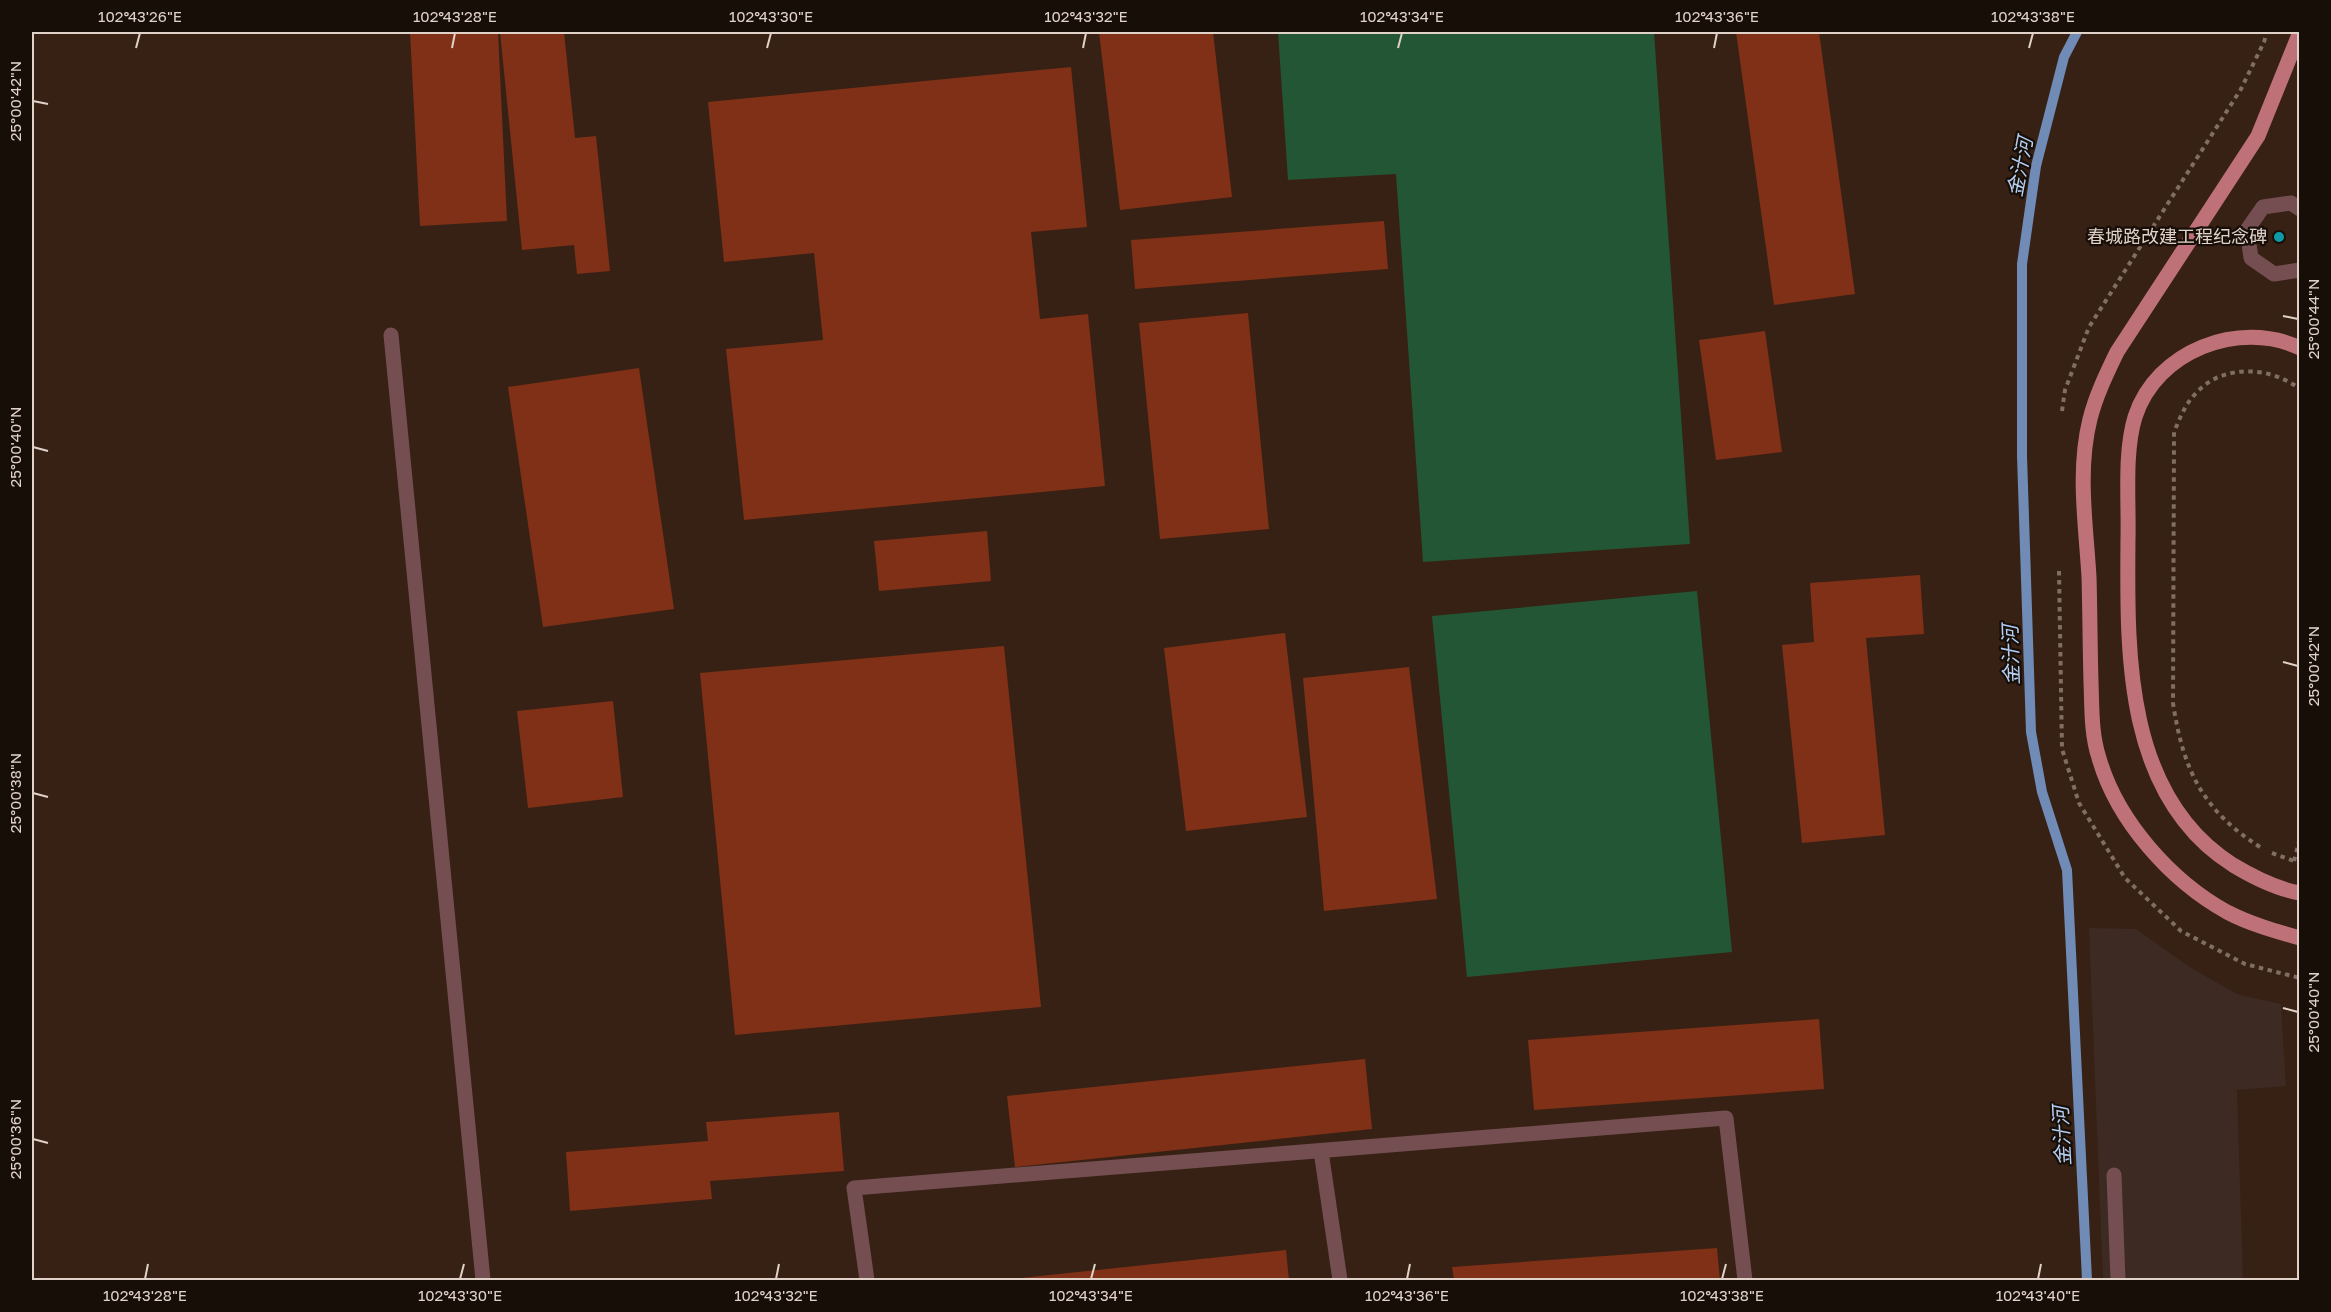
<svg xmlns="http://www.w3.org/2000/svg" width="2331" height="1312" viewBox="0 0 2331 1312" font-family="'Golos Text','Noto Sans SC',sans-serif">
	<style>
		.commercial { fill: #3c2a23 }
		.green { fill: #235634 }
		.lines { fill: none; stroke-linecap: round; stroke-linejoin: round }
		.stream { stroke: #6f8bb6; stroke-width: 10 }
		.building { fill: #7f3016 }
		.path { stroke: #816e63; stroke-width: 4; stroke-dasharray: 4.5 4.5; stroke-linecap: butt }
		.minor { stroke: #744e51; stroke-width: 15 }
		.major { stroke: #bf717a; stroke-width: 15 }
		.ticks { fill: none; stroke: #e1d2c9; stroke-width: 2 }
		.culture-dot { fill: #0f9aa8; stroke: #170e08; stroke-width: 2 }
		.labels { text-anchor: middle; stroke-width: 4.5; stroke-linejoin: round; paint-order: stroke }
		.poi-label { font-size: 18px; fill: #e1d2c9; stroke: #170e08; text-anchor: end }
		.water-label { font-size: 20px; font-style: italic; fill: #b6d0f5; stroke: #170e08 }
		.neatline { fill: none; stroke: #e1d2c9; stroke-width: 2 }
		.ticks-label { font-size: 15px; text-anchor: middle; fill: #e1d2c9 }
	</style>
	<rect width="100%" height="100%" fill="#372114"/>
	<path class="commercial" d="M 2089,928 L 2136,929 L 2191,968 L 2239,995 L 2281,1004 L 2286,1086 L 2237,1090 L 2243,1280 L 2103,1280 Z"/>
	<g class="green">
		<path d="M 1278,32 L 1654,32 L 1690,544 L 1423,562 L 1396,174 L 1288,180 Z"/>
		<path d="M 1697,591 L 1732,952 L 1467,977 L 1432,616 Z"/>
	</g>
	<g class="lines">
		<path class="stream" d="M 2077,32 L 2064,57 L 2036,166 L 2022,264 L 2022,456 L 2031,732 L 2042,792 L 2067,870 L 2087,1280"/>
	</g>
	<g class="building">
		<path d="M 410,32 L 498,32 L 507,221 L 420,226 Z"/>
		<path d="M 500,32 L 564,32 L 575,138 L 596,136 L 610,271 L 577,274 L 574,245 L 522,250 Z"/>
		<path d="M 1099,32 L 1213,32 L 1232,197 L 1120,210 Z"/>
		<path d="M 1736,32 L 1819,32 L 1855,294 L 1774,305 Z"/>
		<path d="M 1071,67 L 1087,227 L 1031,232 L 1040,319 L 1088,314 L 1105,486 L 744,520 L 726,349 L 823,340 L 814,253 L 724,262 L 708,102 Z"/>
		<path d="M 1384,221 L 1388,269 L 1135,289 L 1131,240 Z"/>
		<path d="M 1248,313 L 1269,529 L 1160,539 L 1139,323 Z"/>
		<path d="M 1765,331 L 1782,452 L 1716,460 L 1699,340 Z"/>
		<path d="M 639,368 L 674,609 L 543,627 L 508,387 Z"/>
		<path d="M 987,531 L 991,581 L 879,591 L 874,541 Z"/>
		<path d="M 1920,575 L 1924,634 L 1866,638 L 1885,835 L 1802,843 L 1782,645 L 1814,642 L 1810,583 Z"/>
		<path d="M 1285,633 L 1307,817 L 1186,831 L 1164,648 Z"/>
		<path d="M 1004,646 L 1041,1007 L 735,1035 L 700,673 Z"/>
		<path d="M 1409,667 L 1437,899 L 1324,911 L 1303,678 Z"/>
		<path d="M 613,701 L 623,797 L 528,808 L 517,711 Z"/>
		<path d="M 1819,1019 L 1824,1089 L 1534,1110 L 1528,1040 Z"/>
		<path d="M 1365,1059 L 1372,1129 L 1015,1167 L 1007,1096 Z"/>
		<path d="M 839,1112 L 844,1171 L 710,1181 L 712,1199 L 570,1211 L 566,1152 L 708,1141 L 706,1122 Z"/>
		<path d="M 1717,1248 L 1720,1280 L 1454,1280 L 1452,1267 Z"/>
		<path d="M 1286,1250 L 1289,1280 L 1012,1280 L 1012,1279 Z"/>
	</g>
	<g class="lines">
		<g class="path">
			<path d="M 2062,411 L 2065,390 L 2089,327 L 2241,89 L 2264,42 L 2267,32"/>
			<path d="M 2059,571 L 2062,749 L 2079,803 L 2125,878 L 2181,931 L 2245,964 L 2300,978"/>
			<path d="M 2260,847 C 2202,810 2183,769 2173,703 L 2174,432 C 2180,418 2185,404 2197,392 C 2223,364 2270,366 2300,389"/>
			<path d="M 2272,853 L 2300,863"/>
			<path d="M 2294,861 L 2300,838"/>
		</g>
		<g class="minor">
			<path d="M 2300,209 L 2291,203 L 2263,207 L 2247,230 L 2251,258 L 2274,274 L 2300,270"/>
			<path d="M 391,335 L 483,1280"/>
			<path d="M 1321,1151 L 1340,1280"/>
			<path d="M 2114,1175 L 2118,1280"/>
			<path d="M 867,1280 L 854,1188 L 1726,1118 L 1745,1280"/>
		</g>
		<g class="major">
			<path d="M 2300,32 L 2258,136 L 2117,352 C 2107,373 2096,395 2090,419 C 2077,471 2086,525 2089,577 C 2090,612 2090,647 2091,682 C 2092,707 2091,734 2099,758 C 2117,821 2171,881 2227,912 C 2250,924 2275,931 2300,938"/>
			<path d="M 2300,348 C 2239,319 2156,351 2135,417 C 2124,453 2129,501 2128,539 C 2127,653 2124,796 2233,865 C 2253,877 2276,889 2300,893"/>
		</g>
	</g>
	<path class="ticks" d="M 136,48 L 140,33M 452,48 L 455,33M 767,48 L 771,33M 1083,48 L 1086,33M 1398,48 L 1402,33M 1714,48 L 1717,33M 2029,48 L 2033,33M 33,101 L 48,104M 2283,316 L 2298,319M 33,447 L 48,451M 2283,662 L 2298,666M 33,793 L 48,797M 2283,1008 L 2298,1012M 33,1139 L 48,1143M 145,1279 L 148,1264M 460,1279 L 464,1264M 776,1279 L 779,1264M 1091,1279 L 1095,1264M 1407,1279 L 1410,1264M 1722,1279 L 1726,1264M 2038,1279 L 2041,1264"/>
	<circle class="culture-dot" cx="2279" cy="237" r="6"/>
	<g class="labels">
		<g class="poi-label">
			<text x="2267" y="243">春城路改建工程纪念碑</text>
		</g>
		<g class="water-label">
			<text transform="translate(2020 167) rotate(-79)" y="7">金汁河</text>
			<text transform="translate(2011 655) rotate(-92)" y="7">金汁河</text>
			<text transform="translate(2062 1136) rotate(-93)" y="7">金汁河</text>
		</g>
	</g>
	<rect width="2331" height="1312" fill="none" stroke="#170e08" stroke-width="66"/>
	<rect x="33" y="33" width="2265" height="1246" class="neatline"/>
	<g class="ticks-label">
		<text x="140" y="22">102°43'26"E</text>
		<text x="455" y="22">102°43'28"E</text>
		<text x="771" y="22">102°43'30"E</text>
		<text x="1086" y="22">102°43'32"E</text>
		<text x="1402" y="22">102°43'34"E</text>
		<text x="1717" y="22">102°43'36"E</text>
		<text x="2033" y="22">102°43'38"E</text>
		<text transform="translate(16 101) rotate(-90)" y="5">25°00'42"N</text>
		<text transform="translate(2314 319) rotate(-90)" y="5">25°00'44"N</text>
		<text transform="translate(16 447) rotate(-90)" y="5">25°00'40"N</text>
		<text transform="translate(2314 666) rotate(-90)" y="5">25°00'42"N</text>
		<text transform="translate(16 793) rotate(-90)" y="5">25°00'38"N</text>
		<text transform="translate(2314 1012) rotate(-90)" y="5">25°00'40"N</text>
		<text transform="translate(16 1139) rotate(-90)" y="5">25°00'36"N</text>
		<text x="145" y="1301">102°43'28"E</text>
		<text x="460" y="1301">102°43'30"E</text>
		<text x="776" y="1301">102°43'32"E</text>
		<text x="1091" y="1301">102°43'34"E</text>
		<text x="1407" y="1301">102°43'36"E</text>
		<text x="1722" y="1301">102°43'38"E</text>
		<text x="2038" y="1301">102°43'40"E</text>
	</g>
</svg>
